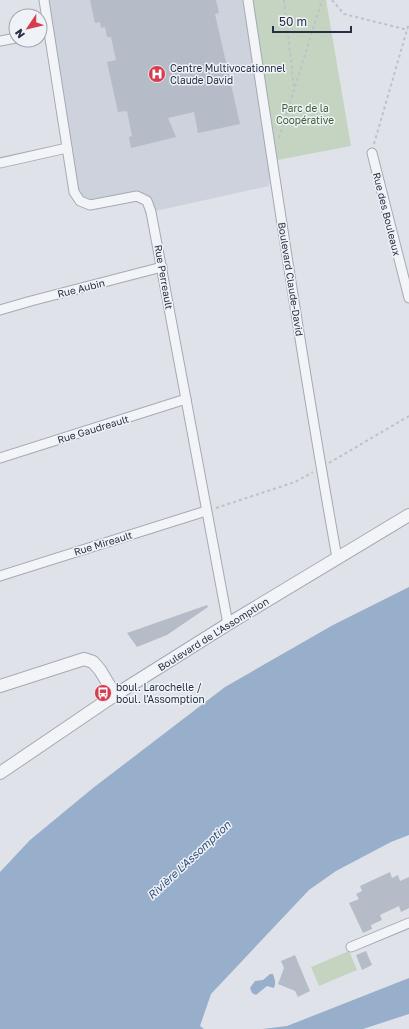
<svg xmlns="http://www.w3.org/2000/svg" width="409" height="1029" viewBox="0 0 409 1029" font-family="'Golos Text',sans-serif">
	<style>
		.built { fill: #cdd2dc }
		.green { fill: #c4d4c0 }
		.water { fill: #98afcc }
		.building { fill: #b6bcc7 }
		.lines { fill: none; stroke-linecap: round; stroke-linejoin: round }
		.minor-casing { stroke: #a4aab4; stroke-width: 11 }
		.tertiary-casing { stroke: #a4aab4; stroke-width: 14 }
		.path { stroke: #bdc1c8; stroke-width: 2; stroke-dasharray: 3 3; stroke-linecap: butt }
		.minor { stroke: #f2f4f7; stroke-width: 9 }
		.tertiary { stroke: #f2f4f7; stroke-width: 12 }
		.labels { text-anchor: middle; stroke-width: 3; stroke-linejoin: round; paint-order: stroke }
		.poi-label { font-size: 10px; fill: #273042; stroke: #eff2f7; text-anchor: start }
		.park-label { font-size: 10px; fill: #3a5e34; stroke: #eff2f7 }
		.street-label { font-size: 10px; fill: #273042; stroke: #eff2f7 }
		.water-label { font-size: 11px; font-style: italic; fill: #2f4d78; stroke: #eff2f7 }
	</style>
	<rect width="100%" height="100%" fill="#dfe3e9"/>
	<path class="built" d="M 44,0 L 248,0 L 272,161 L 269,186 L 151,212 L 137,196 L 90,205 L 80,201 Z"/>
	<g class="green">
		<path d="M 248,0 L 326,0 L 351,146 L 272,161 Z"/>
		<path d="M 349,951 L 357,970 L 319,986 L 311,967 Z"/>
	</g>
	<g class="water">
		<path d="M 409,587 L 409,835 L 391,842 L 336,871 L 309,890 L 211,994 L 200,1026 L 204,1029 L 0,1029 L 0,872 L 30,840 L 93,788 L 225,687 L 333,625 Z"/>
		<path d="M 270,974 L 273,974 C 275,980 276,982 274,988 L 267,986 L 256,995 L 252,993 L 250,988 L 255,981 L 263,980 Z"/>
		<path d="M 409,978 L 409,1014 L 363,1029 L 262,1029 L 287,1026 Z"/>
	</g>
	<g class="building">
		<path d="M 90,0 L 216,0 L 219,13 L 215,14 L 240,124 L 198,133 L 194,112 L 168,118 L 176,137 L 131,148 L 129,137 L 132,136 L 127,111 L 118,112 L 107,62 L 116,60 L 111,37 L 107,37 L 105,27 L 101,28 L 100,22 L 95,23 Z"/>
		<path d="M 207,605 L 208,607 L 167,635 L 137,647 L 127,633 Z"/>
		<path d="M 390,872 L 392,878 L 398,875 L 400,881 L 409,877 L 409,908 L 401,912 L 399,906 L 380,915 L 382,920 L 371,925 L 372,929 L 363,933 L 349,903 L 359,899 L 356,894 L 362,891 L 360,886 Z"/>
		<path d="M 366,951 L 372,965 L 362,970 L 356,955 Z"/>
		<path d="M 295,955 L 310,991 L 298,997 L 295,991 L 278,984 L 284,968 L 281,961 Z"/>
	</g>
	<g class="lines">
		<g class="minor-casing">
			<g id="minor">
				<path d="M 44,0 L 74,192 L 80,201 L 90,205 L 137,196 L 147,201 L 151,212 L 228,624"/>
				<path d="M 248,0 C 276,186 304,373 337,558"/>
				<path d="M 0,41 L 16,38"/>
				<path d="M 372,153 L 409,298"/>
				<path d="M 0,163 L 67,148"/>
				<path d="M 0,310 L 31,301 L 162,267"/>
				<path d="M 0,458 L 186,399"/>
				<path d="M 0,576 L 206,511"/>
				<path d="M 351,947 L 409,923"/>
			</g>
		</g>
		<g class="tertiary-casing">
			<g id="tertiary">
				<path d="M 0,686 L 84,659 L 93,662 L 100,670 L 115,695"/>
				<path d="M 0,773 L 115,695 L 228,624 L 409,515"/>
			</g>
		</g>
		<g class="path">
			<path d="M 284,0 L 294,88"/>
			<path d="M 332,0 L 344,14 L 408,30"/>
			<path d="M 279,138 L 322,0"/>
			<path d="M 374,144 L 409,23"/>
			<path d="M 329,463 L 409,416"/>
			<path d="M 216,508 L 295,482 L 313,472"/>
		</g>
		<use href="#minor" class="minor"/>
		<use href="#tertiary" class="tertiary"/>
	</g>
	<defs>
		<g id="hospital-disc" transform="scale(0.9)"><circle r="9.5" fill="#d63d4e" stroke="#eff2f7"/><path d="M-5-5h3v3.5h4V-5h3V5h-3V1.5h-4V5h-3Z" fill="#fff"/></g>
		<g id="bus-disc" transform="scale(0.9)"><circle r="9.5" fill="#d63d4e" stroke="#eff2f7"/><path d="M-5-6H5V4H4V6H2V4H-2V6H-4V4H-5ZM-3.5-4V0h7V-4ZM-3.5 1.2v1.5H-2V1.2ZM2 1.2v1.5H3.5V1.2Z" fill="#fff"/></g>
	</defs>
	<g fill-rule="evenodd">
		<use href="#hospital-disc" x="157" y="74"/>
		<use href="#bus-disc" x="103" y="693"/>
	</g>
	<g class="labels">
		<g class="poi-label">
			<text x="170" y="72">Centre Multivocationnel<tspan x="170" dy="12">Claude David</tspan></text>
			<text x="116" y="691">boul. Larochelle /<tspan x="116" dy="12">boul. l'Assomption</tspan></text>
		</g>
		<g class="park-label">
			<text x="305" y="112">Parc de la<tspan x="305" dy="12">Coopérative</tspan></text>
		</g>
		<g class="street-label">
			<text transform="translate(387 214) rotate(76)" y="4">Rue des Bouleaux</text>
			<text transform="translate(164 277) rotate(80)" y="4">Rue Perreault</text>
			<text transform="translate(291 279) rotate(81)" y="4">Boulevard Claude-David</text>
			<text transform="translate(81 288) rotate(-14)" y="4">Rue Aubin</text>
			<text transform="translate(93 429) rotate(-17)" y="4">Rue Gaudreault</text>
			<text transform="translate(103 543) rotate(-17)" y="4">Rue Mireault</text>
			<text transform="translate(213 634) rotate(-32)" y="4">Boulevard de L'Assomption</text>
		</g>
		<g class="water-label">
			<text transform="translate(189 860) rotate(-43)" y="4">Rivière L'Assomption</text>
		</g>
	</g>
	<g transform="translate(28 28) rotate(235)"><circle r="19" fill="#eff2f7" stroke="#9fa4af"/>
	<path d="M0-3L7 15L0 10L-7 15Z" fill="#d63d4e"/>
	<text y="-6" font-size="11" font-weight="bold" text-anchor="middle" fill="#273042">N</text>
	</g>
	<path d="M273 26v6h78v-6" fill="none" stroke="#273042" stroke-width="2"/>
	<text x="279" y="26" font-size="12" fill="#273042" stroke="#eff2f7" stroke-width="3" paint-order="stroke">50 m</text>
</svg>
